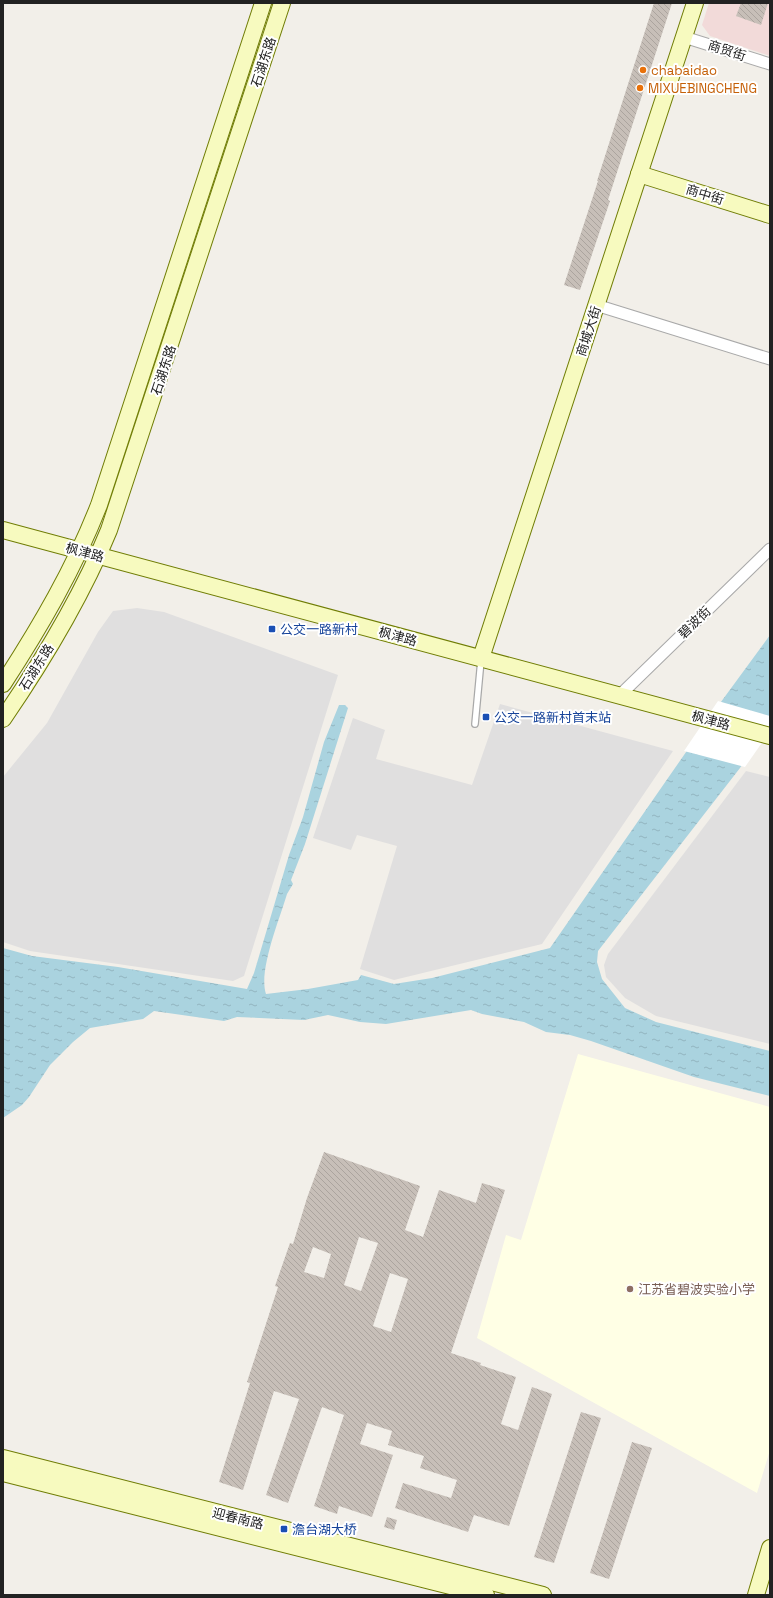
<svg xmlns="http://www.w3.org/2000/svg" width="773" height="1598" viewBox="0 0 773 1598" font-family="'Space Grotesk','Noto Sans SC',sans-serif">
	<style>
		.residential { fill: #e0dfdf }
		.commercial { fill: #f2dad9 }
		.education { fill: #ffffe5 }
		.water { fill: url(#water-ripples) }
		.pier { fill: #fff }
		.building { fill: url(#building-back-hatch); fill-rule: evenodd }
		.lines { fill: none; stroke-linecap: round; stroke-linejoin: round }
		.lane-casing { stroke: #a9a9a9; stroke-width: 8 }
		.street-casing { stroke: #a9a9a9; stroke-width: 13 }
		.secondary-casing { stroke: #707d05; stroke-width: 18 }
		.lane { stroke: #fff; stroke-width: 5.5 }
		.street { stroke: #fff; stroke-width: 11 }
		.secondary { stroke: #f7fabf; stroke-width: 16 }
		.food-dot { fill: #e8710a; stroke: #fff; stroke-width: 1.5 }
		.transit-dot { fill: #1a4fb4; stroke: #fff; stroke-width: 1.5 }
		.education-dot { fill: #8d6e63; stroke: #fff; stroke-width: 1.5 }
		.labels { text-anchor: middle; stroke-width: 4; stroke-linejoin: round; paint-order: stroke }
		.street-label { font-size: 13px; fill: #222; stroke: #fff }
		.food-label { font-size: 13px; fill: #c56008; stroke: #fff; text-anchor: start }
		.transit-label { font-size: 13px; fill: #164399; stroke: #fff; text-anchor: start }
		.education-label { font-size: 13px; fill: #785e54; stroke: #fff; text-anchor: start }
	</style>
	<defs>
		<pattern id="water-ripples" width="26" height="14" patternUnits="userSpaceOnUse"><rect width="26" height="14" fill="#aad3df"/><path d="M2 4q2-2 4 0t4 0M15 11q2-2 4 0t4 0" fill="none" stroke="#92b5bf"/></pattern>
		<pattern id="building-back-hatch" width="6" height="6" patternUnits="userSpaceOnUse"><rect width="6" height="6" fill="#c7bfb8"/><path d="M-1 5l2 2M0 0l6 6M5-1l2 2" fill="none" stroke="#aba49e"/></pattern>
	</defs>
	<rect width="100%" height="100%" fill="#f2efe9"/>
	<g class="residential">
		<path d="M 137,608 L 164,612 L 338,675 L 244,976 L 233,981 L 30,951 L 3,942 L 3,777 L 47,723 L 98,632 L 113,611 Z"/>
		<path d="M 500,704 L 673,751 L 542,944 L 394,980 L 360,969 L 397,846 L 357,835 L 351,850 L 313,838 L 353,718 L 385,730 L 376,759 L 472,785 Z"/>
		<path d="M 746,771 L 770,777 L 770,1044 L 656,1016 L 625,998 L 606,977 L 604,965 L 608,954 Z"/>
	</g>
	<path class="commercial" d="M 709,3 L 770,3 L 770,56 L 710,36 L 702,25 Z"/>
	<path class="education" d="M 578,1054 L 770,1107 L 770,1450 L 757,1493 L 477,1338 L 506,1235 L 521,1240 Z"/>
	<path class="water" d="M 770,635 L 770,724 L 740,768 L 598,951 L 597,962 L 602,979 L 625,1008 L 656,1022 L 770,1051 L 770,1096 L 694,1077 L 591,1041 L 570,1035 L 546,1032 L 524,1022 L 482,1014 L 471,1010 L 386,1024 L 360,1022 L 328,1015 L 304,1020 L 237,1017 L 224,1021 L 154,1011 L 143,1019 L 90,1028 L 73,1042 L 50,1065 L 29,1097 L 22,1105 L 3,1118 L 3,948 L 32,956 L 118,967 L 247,989 L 254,973 L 289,855 L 303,817 L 324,742 L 339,705 L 345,705 L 348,708 L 305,844 L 291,880 L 293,884 L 287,894 C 280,918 258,971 266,994 L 308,989 L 358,980 L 361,975 L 394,984 L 432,978 L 550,948 L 718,706 Z"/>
	<path class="pier" d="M 718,701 L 770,716 L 770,731 L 745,767 L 684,751 Z"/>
	<g class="building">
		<path d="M 654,3 L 672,3 L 608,200 L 610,201 L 580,290 L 564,285 L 598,181 L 597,181 Z"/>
		<path d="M 741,3 L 768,3 L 761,25 L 736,16 Z"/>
		<path d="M 324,1152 L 420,1186 L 405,1230 L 423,1237 L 439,1190 L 476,1203 L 482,1183 L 505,1190 L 451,1353 L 481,1363 L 480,1365 L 516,1377 L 501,1424 L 518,1430 L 532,1387 L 552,1394 L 509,1526 L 474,1515 L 468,1532 L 395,1508 L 403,1483 L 451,1498 L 457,1480 L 420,1468 L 424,1456 L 388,1445 L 392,1431 L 367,1423 L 360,1444 L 393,1455 L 372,1517 L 339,1506 L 337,1514 L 314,1506 L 344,1415 L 322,1407 L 288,1503 L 266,1495 L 299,1399 L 274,1391 L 243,1490 L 219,1482 L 250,1383 L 247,1382 L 278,1287 L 275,1286 L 290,1243 L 293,1244 L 307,1198 ZM 359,1237 L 378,1243 L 361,1291 L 344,1285 ZM 313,1247 L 331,1254 L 324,1278 L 304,1272 ZM 390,1273 L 408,1279 L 391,1332 L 373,1326 Z"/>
		<path d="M 581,1412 L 601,1418 L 554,1563 L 534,1557 Z"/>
		<path d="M 632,1442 L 652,1448 L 609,1579 L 590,1573 Z"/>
		<path d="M 387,1517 L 397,1520 L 394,1530 L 384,1527 Z"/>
	</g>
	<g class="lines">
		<g class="lane-casing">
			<path id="lane" d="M 475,724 L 481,660"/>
		</g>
		<g class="street-casing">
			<g id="street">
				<path d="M 684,37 L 770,64"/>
				<path d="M 596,305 L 770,359"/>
				<path d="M 619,696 L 770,549"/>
			</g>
		</g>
		<g class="secondary-casing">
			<g id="secondary">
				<path d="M 639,174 L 770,215"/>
				<path d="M 3,530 L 770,736"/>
				<path d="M 481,658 L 695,3"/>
				<path d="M 3,684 C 40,627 74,569 99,505 L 263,3"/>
				<path d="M 3,719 C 44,659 82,596 109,530 L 282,3"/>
				<path d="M 3,1458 L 543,1595"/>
				<path d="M 3,1473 L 486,1595"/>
				<path d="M 756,1595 L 770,1548"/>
			</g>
		</g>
		<use href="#lane" class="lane"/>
		<use href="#street" class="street"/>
		<use href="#secondary" class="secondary"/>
	</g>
	<g class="food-dot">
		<circle cx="643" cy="70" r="4"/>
		<circle cx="640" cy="88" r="4"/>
	</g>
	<g class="transit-dot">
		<rect x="268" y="625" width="8" height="8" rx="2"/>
		<rect x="482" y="713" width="8" height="8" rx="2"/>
		<rect x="280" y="1525" width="8" height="8" rx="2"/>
	</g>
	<circle class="education-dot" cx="630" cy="1289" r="4"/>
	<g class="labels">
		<g class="street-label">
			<text transform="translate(727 50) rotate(18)" y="5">商贸街</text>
			<text transform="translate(263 62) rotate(-72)" y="5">石湖东路</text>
			<text transform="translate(705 194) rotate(17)" y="5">商中街</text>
			<text transform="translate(588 331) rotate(-72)" y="5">商城大街</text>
			<text transform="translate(163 370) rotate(-72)" y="5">石湖东路</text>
			<text transform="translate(85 552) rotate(15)" y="5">枫津路</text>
			<text transform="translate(694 622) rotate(-44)" y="5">碧波街</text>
			<text transform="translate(398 636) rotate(15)" y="5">枫津路</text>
			<text transform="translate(36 667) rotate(-58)" y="5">石湖东路</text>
			<text transform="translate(711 720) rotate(15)" y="5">枫津路</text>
			<text transform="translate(238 1518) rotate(14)" y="5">迎春南路</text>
		</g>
		<g class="food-label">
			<text x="651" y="75">chabaidao</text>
			<text x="648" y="93">MIXUEBINGCHENG</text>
		</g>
		<g class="transit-label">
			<text x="280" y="634">公交一路新村</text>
			<text x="494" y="722">公交一路新村首末站</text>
			<text x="292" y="1534">澹台湖大桥</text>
		</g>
		<g class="education-label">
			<text x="638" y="1294">江苏省碧波实验小学</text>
		</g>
	</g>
	<rect width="773" height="1598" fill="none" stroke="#222222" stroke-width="8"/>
</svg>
